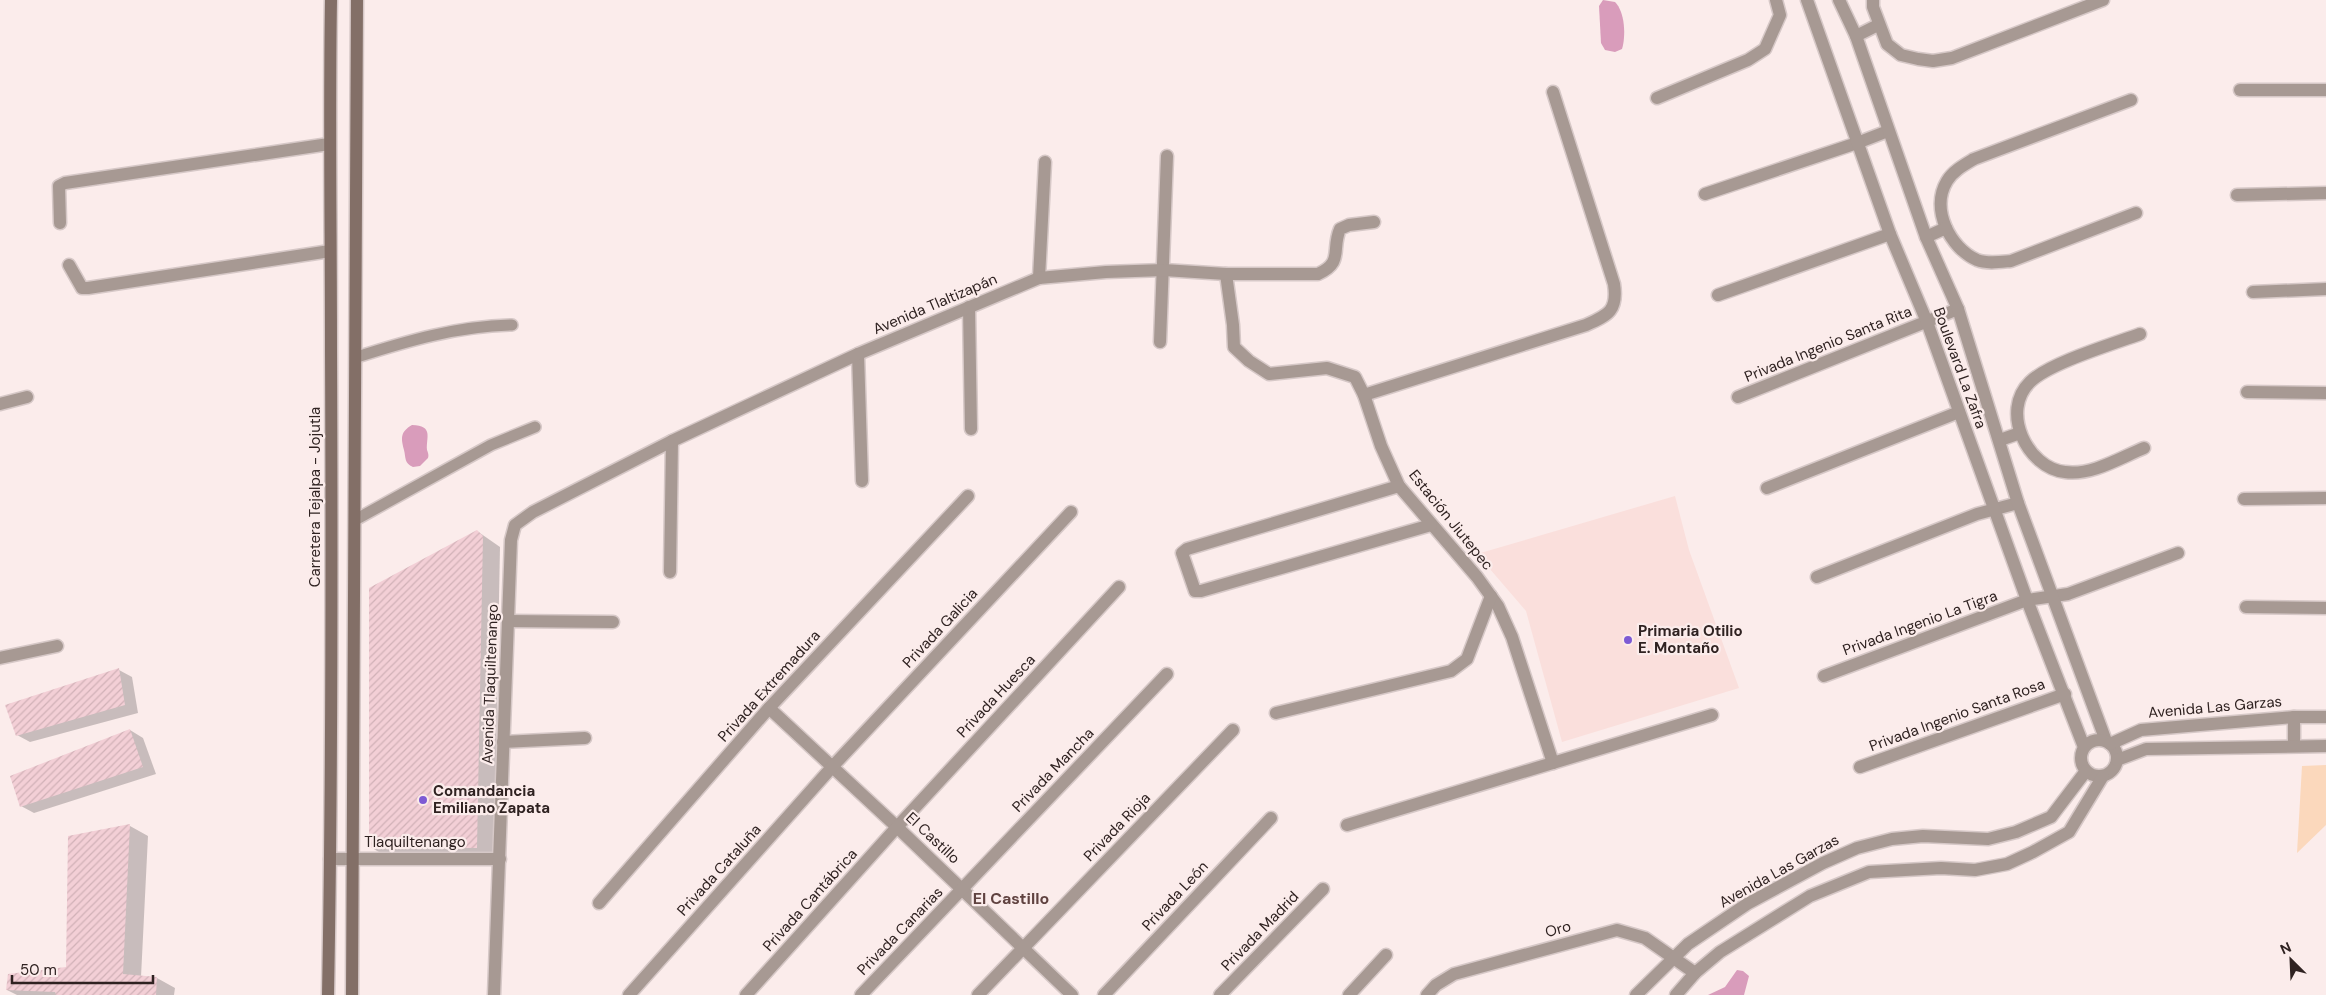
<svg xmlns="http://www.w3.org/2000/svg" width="2326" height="995" viewBox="0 0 2326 995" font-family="'DM Sans',sans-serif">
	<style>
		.built { fill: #fadfdc }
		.green { fill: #fbd8bc }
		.water { fill: #d99cbb }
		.shadow { fill: #0003 }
		.building { fill: url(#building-hatch) }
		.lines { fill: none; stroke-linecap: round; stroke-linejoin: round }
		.service-casing { stroke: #d6c8c7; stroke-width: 14 }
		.minor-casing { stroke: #d6c8c7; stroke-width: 15 }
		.tertiary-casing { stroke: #d6c8c7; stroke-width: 15 }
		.secondary-casing { stroke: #d6c8c7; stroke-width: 15 }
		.service { stroke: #a79993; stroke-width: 11 }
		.minor { stroke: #a79993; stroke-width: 12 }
		.tertiary { stroke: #a79993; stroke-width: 12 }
		.secondary { stroke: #836f67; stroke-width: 12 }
		.poi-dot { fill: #7d5ad4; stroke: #fbeceb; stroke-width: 2 }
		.labels { text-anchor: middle; stroke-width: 4.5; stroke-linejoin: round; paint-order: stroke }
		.street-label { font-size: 15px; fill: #2f2221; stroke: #fbeceb }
		.poi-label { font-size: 15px; font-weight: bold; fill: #2f2221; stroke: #fbeceb; text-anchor: start }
		.neighbourhood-label { font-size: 16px; font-weight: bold; fill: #604240; stroke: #fbeceb }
	</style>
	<defs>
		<pattern id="building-hatch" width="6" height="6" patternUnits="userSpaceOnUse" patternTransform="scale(1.25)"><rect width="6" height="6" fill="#f3cfd6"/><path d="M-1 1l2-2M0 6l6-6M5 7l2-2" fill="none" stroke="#d1b1b7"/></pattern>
	</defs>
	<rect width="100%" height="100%" fill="#fbeceb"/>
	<path class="built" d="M 1675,496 L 1689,550 L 1739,688 L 1562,742 L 1526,611 L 1477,554 Z"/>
	<path class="green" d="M 2326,765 L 2326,825 L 2297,853 L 2302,766 Z"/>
	<g class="water">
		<path d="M 1603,0 L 1615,2 C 1625,12 1626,36 1622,49 L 1615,52 L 1605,50 L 1601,43 L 1599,6 Z"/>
		<path d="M 412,425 C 434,426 426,437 427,450 C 428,453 429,455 428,458 L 420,466 L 413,467 C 404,463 406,458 404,450 C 401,438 400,432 412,425 Z"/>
		<path d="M 1737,970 L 1743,971 L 1749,976 L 1744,995 L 1708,995 L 1725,987 Z"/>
	</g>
	<g class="shadow">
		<path d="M 477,531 L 500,547 L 494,858 L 388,857 L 370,847 Z"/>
		<path d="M 119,670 L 132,677 L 138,713 L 30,742 L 17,735 Z"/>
		<path d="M 130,730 L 143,738 L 156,774 L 34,813 L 21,806 Z"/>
		<path d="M 130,826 L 148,836 L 141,977 L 157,978 L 175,988 L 174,995 L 17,995 L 7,990 L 67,968 L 69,838 Z"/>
	</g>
	<g class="building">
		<path d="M 477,530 L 483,536 L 477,848 L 369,848 L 369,588 Z"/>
		<path d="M 119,668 L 125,705 L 16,736 L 5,705 Z"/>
		<path d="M 130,729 L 143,767 L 20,807 L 10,776 Z"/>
		<path d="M 130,824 L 123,974 L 157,977 L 156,995 L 56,995 L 55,992 L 6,990 L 8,974 L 66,967 L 68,836 Z"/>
	</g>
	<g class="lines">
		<g class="service-casing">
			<g id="service">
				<path d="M 357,357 C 407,341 458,326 512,325"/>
				<path d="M 355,520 L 491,445 L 535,427"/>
			</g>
		</g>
		<g class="minor-casing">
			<g id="minor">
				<path d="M 1873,0 L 1873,7 L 1887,44 L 1901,55 L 1918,59 L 1933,61 L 1952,58 L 2103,0"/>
				<path d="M 1856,36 L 1878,25"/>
				<path d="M 2240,90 L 2326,90"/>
				<path d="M 1657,98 L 1748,60 L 1765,49 L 1780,15 L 1776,0"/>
				<path d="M 2131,100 L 1974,159 C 1964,165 1953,171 1947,181 C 1930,209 1950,248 1977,260 C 1987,264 2000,262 2011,261 L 2136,213"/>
				<path d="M 1705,194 L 1857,143 L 1888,131"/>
				<path d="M 2237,195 L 2326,193"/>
				<path d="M 60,223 L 59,186 L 65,183 L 329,144"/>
				<path d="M 1926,237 L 1946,228"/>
				<path d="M 69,265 L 82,288 L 88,288 L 330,251"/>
				<path d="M 1226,274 L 1233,325 L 1234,347 L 1249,361 L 1269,374 L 1327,368 L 1355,377 L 1364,395 L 1381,446 L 1399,486 L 1477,577 L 1498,606 L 1512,637 L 1553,763"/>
				<path d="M 1039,278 L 1045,162"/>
				<path d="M 2253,292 L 2326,289"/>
				<path d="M 1718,295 L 1890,234"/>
				<path d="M 969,307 L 971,429"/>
				<path d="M 2140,334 C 2113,344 2049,363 2030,382 C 2000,411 2027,468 2065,472 C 2091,476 2120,458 2144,448"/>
				<path d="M 1160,342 L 1167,156"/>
				<path d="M 858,354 L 862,481"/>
				<path d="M 2247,392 L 2326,393"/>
				<path d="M 1364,395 L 1586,325 C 1609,315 1618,310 1614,284 L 1553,92"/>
				<path d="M 1738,397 L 1958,309"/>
				<path d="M 0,404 L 27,397"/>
				<path d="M 2000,440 L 2020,433"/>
				<path d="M 1399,486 L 1187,549 L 1182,553 L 1195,591 L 1201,591 L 1431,525"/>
				<path d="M 1767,488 L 1959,412"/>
				<path d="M 2244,499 L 2326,498"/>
				<path d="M 670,572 L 672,441"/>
				<path d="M 1817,577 L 1977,514 L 2018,503"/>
				<path d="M 2246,607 L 2326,608"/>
				<path d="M 509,621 L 613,622"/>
				<path d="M 0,658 L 57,646"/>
				<path d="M 1824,676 L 2027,600 L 2068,594 L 2178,553"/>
				<path d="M 769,708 L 897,827 L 1072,995"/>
				<path d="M 1276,713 L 1451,671 L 1467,659 L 1491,596"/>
				<path d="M 503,742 L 585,738"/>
				<path d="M 1860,767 L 2065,694"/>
				<path d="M 1347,825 L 1712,715"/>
				<path d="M 330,859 L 500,859"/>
				<path d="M 599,903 L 769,708 L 968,496"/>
				<path d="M 494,995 L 511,540 L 515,525 L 533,512 L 672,441 L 858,354 L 1039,278 L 1106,272 L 1164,270 L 1226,274 L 1318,274 C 1344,262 1331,250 1340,229 L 1349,225 L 1374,222"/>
				<path d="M 629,995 L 833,766 L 1071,512"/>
				<path d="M 746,995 L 897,827 L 1119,587"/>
				<path d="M 861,995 L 1167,674"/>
				<path d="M 978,995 L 1233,730"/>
				<path d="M 1104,995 L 1271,818"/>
				<path d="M 1220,995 L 1323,889"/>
				<path d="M 1349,995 L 1386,955"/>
				<path d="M 1427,995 L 1436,985 L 1454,974 L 1617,930 L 1645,938 L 1695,973"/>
			</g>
		</g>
		<g class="tertiary-casing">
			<g id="tertiary">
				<path d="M 1807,0 L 1890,234 L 1927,322 L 2027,600 L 2084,747"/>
				<path d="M 1839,0 L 1856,36 L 1926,237 L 1958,309 L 2018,503 L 2106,741"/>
				<circle cx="2099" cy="758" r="18"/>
				<path d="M 2110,744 L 2141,730 L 2294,717 L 2326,717"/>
				<path d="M 2294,746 L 2294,717"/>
				<path d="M 2117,760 L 2146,749 L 2326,746"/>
				<path d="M 1636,995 L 1688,944 L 1747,904 L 1823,863 L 1857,848 L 1892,839 L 1923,836 L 1988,839 L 2016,832 L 2051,817 L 2086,771"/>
				<path d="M 1676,995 L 1695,973 L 1720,952 L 1810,896 L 1869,872 L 1941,868 L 1975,870 L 2007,864 L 2033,852 L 2069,832 L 2103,776"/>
			</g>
		</g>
		<g class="secondary-casing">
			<g id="secondary">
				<path d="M 328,995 C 332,780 332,565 331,350 C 331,233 329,117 331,0"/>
				<path d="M 352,995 L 357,0"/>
			</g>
		</g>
		<use href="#service" class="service"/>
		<use href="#minor" class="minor"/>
		<use href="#tertiary" class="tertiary"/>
		<use href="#secondary" class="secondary"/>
	</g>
	<g class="poi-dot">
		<circle cx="1628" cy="640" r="5"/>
		<circle cx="423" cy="800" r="5"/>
	</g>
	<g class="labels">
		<g class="street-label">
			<text transform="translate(935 304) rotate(-23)" y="5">Avenida Tlaltizapán</text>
			<text transform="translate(1828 344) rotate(-22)" y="5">Privada Ingenio Santa Rita</text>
			<text transform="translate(1960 368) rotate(70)" y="5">Boulevard La Zafra</text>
			<text transform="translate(315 497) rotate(-90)" y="5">Carretera Tejalpa - Jojutla</text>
			<text transform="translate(1451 520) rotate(51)" y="5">Estación Jiutepec</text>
			<text transform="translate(1920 623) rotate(-20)" y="5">Privada Ingenio La Tigra</text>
			<text transform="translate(940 628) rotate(-47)" y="5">Privada Galicia</text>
			<text transform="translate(490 684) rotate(-88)" y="5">Avenida Tlaquiltenango</text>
			<text transform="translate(769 686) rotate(-48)" y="5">Privada Extremadura</text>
			<text transform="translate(996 696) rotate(-47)" y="5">Privada Huesca</text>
			<text transform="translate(2215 707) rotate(-5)" y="5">Avenida Las Garzas</text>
			<text transform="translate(1957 715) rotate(-20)" y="5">Privada Ingenio Santa Rosa</text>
			<text transform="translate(1053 770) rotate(-46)" y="5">Privada Mancha</text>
			<text transform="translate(1117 827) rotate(-46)" y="5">Privada Rioja</text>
			<text transform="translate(933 838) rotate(43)" y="5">El Castillo</text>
			<text x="415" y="847">Tlaquiltenango</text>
			<text transform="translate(719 870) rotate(-48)" y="5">Privada Cataluña</text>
			<text transform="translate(1779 871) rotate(-29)" y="5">Avenida Las Garzas</text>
			<text transform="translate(1175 896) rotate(-47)" y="5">Privada León</text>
			<text transform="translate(810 900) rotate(-48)" y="5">Privada Cantábrica</text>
			<text transform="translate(1558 929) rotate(-15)" y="5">Oro</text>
			<text transform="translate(900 931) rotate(-46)" y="5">Privada Canarias</text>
			<text transform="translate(1260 931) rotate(-46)" y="5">Privada Madrid</text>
		</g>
		<g class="poi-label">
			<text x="1638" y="636">Primaria Otilio<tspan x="1638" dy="17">E. Montaño</tspan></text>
			<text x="433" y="796">Comandancia<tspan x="433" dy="17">Emiliano Zapata</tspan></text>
		</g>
		<g class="neighbourhood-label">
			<text x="1011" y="904">El Castillo</text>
		</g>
	</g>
	<g transform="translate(2291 960) rotate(336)" stroke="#fbeceb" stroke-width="4" paint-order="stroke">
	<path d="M0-4L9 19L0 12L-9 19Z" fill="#2f2221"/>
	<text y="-8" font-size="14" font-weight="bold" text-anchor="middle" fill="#2f2221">N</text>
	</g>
	<path d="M12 975v8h141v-8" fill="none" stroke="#2f2221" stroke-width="2.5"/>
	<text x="20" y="975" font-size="15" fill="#2f2221" stroke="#fbeceb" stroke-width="4" paint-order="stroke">50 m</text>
</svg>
